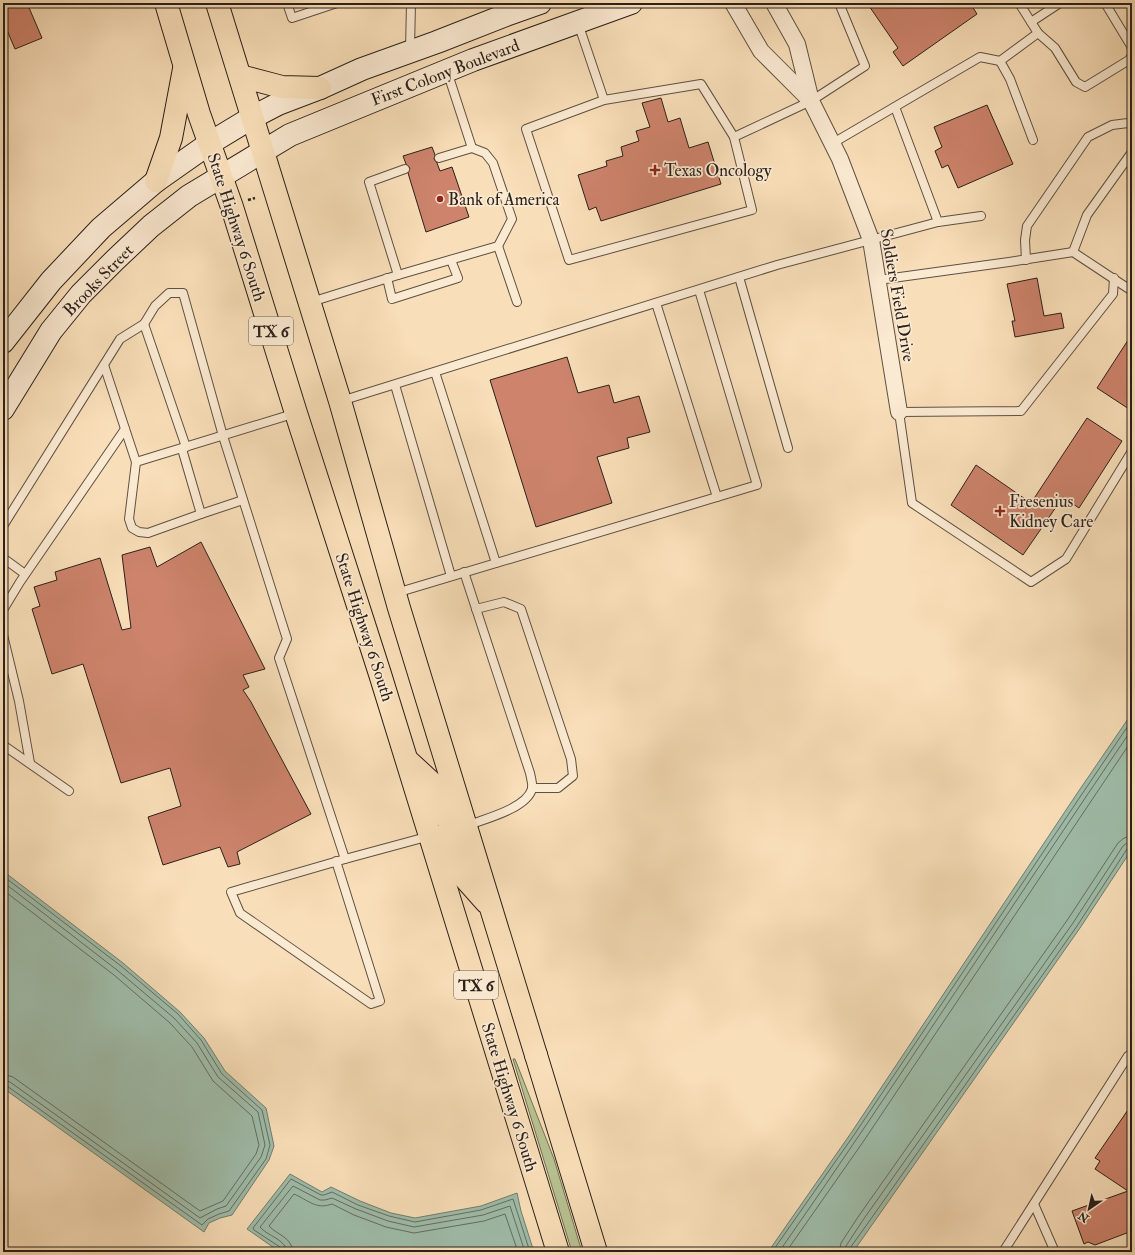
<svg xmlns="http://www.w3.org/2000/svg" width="1135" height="1255" viewBox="0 0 1135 1255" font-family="'IM FELL Double Pica',serif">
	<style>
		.green { fill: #b9c393; stroke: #727256 }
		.water { fill: #9fbdaa; stroke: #717e70 }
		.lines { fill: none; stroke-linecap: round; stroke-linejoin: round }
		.shore { stroke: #656e62; stroke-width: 1 }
		.building { fill: #cd836c; stroke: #2b201a }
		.lane-casing { stroke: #5e5042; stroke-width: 10 }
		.street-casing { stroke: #5e5042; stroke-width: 18 }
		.secondary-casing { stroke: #2b201a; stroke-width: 24 }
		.primary-casing { stroke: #2b201a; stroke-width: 24 }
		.highway-casing { stroke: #2b201a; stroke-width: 24 }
		.path { stroke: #2b201a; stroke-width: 2.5; stroke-dasharray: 3 2; stroke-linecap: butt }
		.lane { stroke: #fbead2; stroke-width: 8 }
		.street { stroke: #fbead2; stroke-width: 16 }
		.secondary { stroke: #fbead2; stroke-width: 22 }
		.primary { stroke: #f9dfb9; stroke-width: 22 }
		.highway { stroke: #f9dfb9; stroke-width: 22 }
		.poi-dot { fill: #8f2418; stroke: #fbead2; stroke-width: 1.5 }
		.labels { text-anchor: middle; stroke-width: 3.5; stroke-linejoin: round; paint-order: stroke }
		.shield { fill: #fbead2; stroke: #695d51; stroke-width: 1 }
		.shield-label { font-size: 16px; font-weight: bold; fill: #2b201a }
		.street-label { font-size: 17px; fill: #2b201a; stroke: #fbead2 }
		.poi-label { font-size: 17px; fill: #2b201a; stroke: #fbead2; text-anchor: start }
	</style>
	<rect width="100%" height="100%" fill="#f9dfb9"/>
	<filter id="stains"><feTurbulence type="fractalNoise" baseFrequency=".005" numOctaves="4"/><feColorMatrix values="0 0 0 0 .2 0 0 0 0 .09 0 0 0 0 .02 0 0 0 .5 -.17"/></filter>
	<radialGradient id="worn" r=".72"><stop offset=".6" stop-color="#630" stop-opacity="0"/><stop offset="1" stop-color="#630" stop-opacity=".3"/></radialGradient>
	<path class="green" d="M 513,1059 L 515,1059 L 554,1159 L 582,1252 L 572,1252 Z"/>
	<g class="water">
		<path d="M 1132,713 L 1132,849 L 1080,928 L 853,1252 L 768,1252 L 851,1133 L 1076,795 Z"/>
		<path d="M 3,871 L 123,963 L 180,1012 L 204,1038 L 225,1071 L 266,1108 L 274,1146 L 269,1160 L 232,1215 L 220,1218 L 209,1223 L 204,1232 L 3,1088 Z"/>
		<path d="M 290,1174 L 322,1192 L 331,1187 L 360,1201 L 391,1213 L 415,1218 L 481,1206 L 517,1193 L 521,1211 L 534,1252 L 280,1252 L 247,1229 Z"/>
	</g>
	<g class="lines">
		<g class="shore">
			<path d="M 3,876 L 121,966 L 178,1014 L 201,1040 L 222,1074 L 262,1110 L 270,1145 L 266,1159 L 229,1211 L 219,1214 L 208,1219 L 202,1225 L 7,1086 L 3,1085"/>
			<path d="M 3,882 L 117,970 L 174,1018 L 197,1043 L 218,1077 L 258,1112 L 265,1145 L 261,1157 L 226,1206 L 217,1209 L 200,1218 L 10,1082 L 3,1080"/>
			<path d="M 3,890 L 114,975 L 170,1023 L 192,1047 L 213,1081 L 252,1116 L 259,1145 L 256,1154 L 223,1201 L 200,1211 L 13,1077 L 3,1074"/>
			<path d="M 282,1252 L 280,1247 L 254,1230 L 253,1228 L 291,1179 L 321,1195 L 324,1195 L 332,1192 L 358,1205 L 389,1216 L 415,1222 L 481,1210 L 513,1199 L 530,1252"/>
			<path d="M 287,1252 C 286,1239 267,1236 260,1227 L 293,1186 L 320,1200 L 325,1200 L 332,1198 L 356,1209 L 388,1221 L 414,1227 L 483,1215 L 510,1206 L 525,1252"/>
			<path d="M 293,1252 C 292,1237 277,1235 269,1226 L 294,1194 C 308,1200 316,1210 332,1204 L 354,1215 L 386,1227 L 414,1233 L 484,1221 L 505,1214 L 518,1252"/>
			<path d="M 772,1252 L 854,1135 L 1080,797 L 1132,720"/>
			<path d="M 779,1252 C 899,1080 1013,903 1132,729"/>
			<path d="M 786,1252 L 863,1142 L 1132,740"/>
			<path d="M 839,1252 L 841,1243 L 858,1217 L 1068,919 L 1118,843 L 1124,838 L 1132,836"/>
			<path d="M 845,1252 L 846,1246 L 863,1220 L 1073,923 L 1123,846 L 1127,843 L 1132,842"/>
			<path d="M 850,1252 L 850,1248 L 868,1223 L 1077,926 L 1127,849 L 1132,847"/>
		</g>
	</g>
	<g class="building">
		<path d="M 3,3 L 27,3 L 42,38 L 15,49 L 3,21 Z"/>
		<path d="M 867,3 L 970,3 L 977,14 L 903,66 L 893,52 L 898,48 Z"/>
		<path d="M 661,98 L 668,122 L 680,118 L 689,148 L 708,142 L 721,184 L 601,221 L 596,207 L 589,210 L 578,175 L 607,166 L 606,161 L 623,156 L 621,147 L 639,141 L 636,131 L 650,127 L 642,103 Z"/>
		<path d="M 987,105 L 1013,164 L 958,188 L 948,165 L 942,168 L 935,151 L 942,147 L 934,127 Z"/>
		<path d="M 432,147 L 435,155 L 434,159 L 437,163 L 440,171 L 452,167 L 469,217 L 426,232 L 408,173 L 410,168 L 406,164 L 403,156 Z"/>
		<path d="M 1037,278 L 1044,316 L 1061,313 L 1064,328 L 1015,337 L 1012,321 L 1015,321 L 1007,284 Z"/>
		<path d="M 1132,334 L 1132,411 L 1097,388 Z"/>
		<path d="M 567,357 L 578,393 L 609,385 L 614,403 L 639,396 L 650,432 L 627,438 L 629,448 L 597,457 L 612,503 L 536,527 L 490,380 Z"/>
		<path d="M 1087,418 L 1122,441 L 1079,508 L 1063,497 L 1023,555 L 951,505 L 976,465 L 1031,503 Z"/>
		<path d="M 201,542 L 265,669 L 243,675 L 249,687 L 243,690 L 251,702 L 311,814 L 237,852 L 240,864 L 228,867 L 220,847 L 163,865 L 148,817 L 181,806 L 170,768 L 121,783 L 83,664 L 52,674 L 32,609 L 40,606 L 34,587 L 57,580 L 55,572 L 100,558 L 122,630 L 131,628 L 122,555 L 150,547 L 157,567 Z"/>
		<path d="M 1132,1104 L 1132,1231 L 1095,1245 L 1088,1242 L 1084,1244 L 1072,1211 L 1128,1191 L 1095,1169 L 1100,1161 L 1095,1158 Z"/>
	</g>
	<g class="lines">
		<g class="lane-casing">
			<g id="lane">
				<path d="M 287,3 L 292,18 L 337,3"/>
				<path d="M 1105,3 L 1131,46 L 1132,50"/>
				<path d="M 1031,22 L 1060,3"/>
				<path d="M 578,23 L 604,100 L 701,84 L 734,137 L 811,101 L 865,66 L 839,3"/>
				<path d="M 1038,33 L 1055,48 L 1076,82 L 1085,87 L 1129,60 L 1132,55"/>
				<path d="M 410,50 L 411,3"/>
				<path d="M 1000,61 L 1010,79 L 1033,140"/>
				<path d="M 447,71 L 472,148"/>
				<path d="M 604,100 L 526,129 L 569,260 L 752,210 L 734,137"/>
				<path d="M 833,143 L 980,57 L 1000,61 L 1038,33 L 1019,3"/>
				<path d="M 938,222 L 981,216"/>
				<path d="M 498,246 L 517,302"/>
				<path d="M 1073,252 L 1087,215 L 1132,152"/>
				<path d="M 1026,260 L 1025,240 L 1027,226 L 1088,137 L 1112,125 L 1128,123 L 1132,126"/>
				<path d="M 398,275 L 369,182 L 405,169"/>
				<path d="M 739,277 L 788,448"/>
				<path d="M 387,278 L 392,299 L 458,278 L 451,260"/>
				<path d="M 1114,278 L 1113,294 L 1021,411 L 899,412 L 912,503 L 1031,582 L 1066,559 L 1132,451"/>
				<path d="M 878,280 L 1009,262 L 1073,252 L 1132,291"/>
				<path d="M 311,302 L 398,275 L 498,246 L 512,219 L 493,163 L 485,153 L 472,148 L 439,158"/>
				<path d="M 656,303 L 717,497"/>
				<path d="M 144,324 L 155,306 L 169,293 L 183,293 L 223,436 L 287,639 L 279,658 L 345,859"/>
				<path d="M 104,365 L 136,462 L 129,519 L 132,528 L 139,532 L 148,533 L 201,514"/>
				<path d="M 435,372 L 496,563"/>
				<path d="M 395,385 L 451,576"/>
				<path d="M 341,401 L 777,265 L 938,222 L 895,107"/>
				<path d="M 182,449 L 201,514 L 243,500"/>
				<path d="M 136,462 L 296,413"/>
				<path d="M 3,526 L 120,339 L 144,324 L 186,447"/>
				<path d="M 3,558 L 25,574"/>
				<path d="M 464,572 L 530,773 C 531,778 533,785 532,789 C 526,809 484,819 466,826"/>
				<path d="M 396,593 L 757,485 L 699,290"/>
				<path d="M 476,609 L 504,602 L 521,609 L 571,759 L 573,776 L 558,788 L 532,788"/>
				<path d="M 3,610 L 20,582 L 125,429"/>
				<path d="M 3,635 L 19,701 L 30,763"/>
				<path d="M 3,745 L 69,791"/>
				<path d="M 336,861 L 380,1001 L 371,1004 L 240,913 L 231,892 L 345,859 L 430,836"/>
				<path d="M 1034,1204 L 1055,1252"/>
				<path d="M 1003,1252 L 1128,1056 L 1132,1053"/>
			</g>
		</g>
		<g class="street-casing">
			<g id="street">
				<path d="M 733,3 L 761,51 L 811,101"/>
				<path d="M 774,3 L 797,44 L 811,101 L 840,159 L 871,240 L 899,412"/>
			</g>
		</g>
		<g class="secondary-casing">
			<g id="secondary">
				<path d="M 3,342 L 51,281 L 101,228 L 156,181 L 210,143 L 253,117 L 278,104 L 320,88 L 362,69 L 437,42 L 506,15 L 540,3"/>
				<path d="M 3,409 L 51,331 L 81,294 L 115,260 L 151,226 L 189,196 L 290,135 L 473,60 L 631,3"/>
			</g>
		</g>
		<g class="primary-casing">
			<g id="primary">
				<path d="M 166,3 L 199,114 L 232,207 L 296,413 L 380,674 L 430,836 L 446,837 L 454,851 L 462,875 L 486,902"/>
				<path d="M 217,3 L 340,401 L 399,608 L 536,1055"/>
				<path d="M 240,76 L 282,87 L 320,88"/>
				<path d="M 156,181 L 171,138 L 184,69"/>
				<path d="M 408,761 L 433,784 L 441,811 L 449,821 L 466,827"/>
			</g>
		</g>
		<g class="highway-casing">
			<g id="highway">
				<path d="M 430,836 L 558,1252"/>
				<path d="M 536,1055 L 596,1252"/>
			</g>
		</g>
		<path class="path" d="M 248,200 L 255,198"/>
		<use href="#lane" class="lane"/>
		<use href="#street" class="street"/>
		<use href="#secondary" class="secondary"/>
		<use href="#primary" class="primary"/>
		<use href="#highway" class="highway"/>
	</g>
	<g class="poi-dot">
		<path d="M653 164h4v4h4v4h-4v4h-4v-4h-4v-4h4z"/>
		<circle cx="440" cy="199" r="4"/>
		<path d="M998 505h4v4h4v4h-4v4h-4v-4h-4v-4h4z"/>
	</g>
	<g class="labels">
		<g class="shield">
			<rect x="249" y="317" width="44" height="28" rx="3"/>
			<rect x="454" y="971" width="44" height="28" rx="3"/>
		</g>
		<g class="shield-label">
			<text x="271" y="337">TX 6</text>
			<text x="476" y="991">TX 6</text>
		</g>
		<g class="street-label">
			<text transform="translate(445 72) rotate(-21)" y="6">First Colony Boulevard</text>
			<text transform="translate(237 227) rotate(72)" y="6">State Highway 6 South</text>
			<text transform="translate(98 280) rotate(-46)" y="6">Brooks Street</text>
			<text transform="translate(898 295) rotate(80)" y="6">Soldiers Field Drive</text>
			<text transform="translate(365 627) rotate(72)" y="6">State Highway 6 South</text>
			<text transform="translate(510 1097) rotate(73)" y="6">State Highway 6 South</text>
		</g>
		<g class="poi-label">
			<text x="664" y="176">Texas Oncology</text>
			<text x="448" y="205">Bank of America</text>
			<text x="1009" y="507">Fresenius<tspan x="1009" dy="20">Kidney Care</tspan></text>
		</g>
	</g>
	<rect width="1135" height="1255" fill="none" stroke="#f9dfb9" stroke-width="16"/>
	<rect x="4" y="4" width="1127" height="1247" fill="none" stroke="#2b201a" stroke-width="2"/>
	<rect x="8" y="8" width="1119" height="1239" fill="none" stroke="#2b201a"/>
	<g transform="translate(1089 1209) rotate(214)" stroke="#fbead2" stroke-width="3" paint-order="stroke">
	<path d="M0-3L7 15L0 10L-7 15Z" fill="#2b201a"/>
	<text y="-6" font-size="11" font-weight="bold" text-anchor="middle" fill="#2b201a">N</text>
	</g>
	<rect width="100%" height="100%" filter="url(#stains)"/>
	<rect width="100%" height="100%" fill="url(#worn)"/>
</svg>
